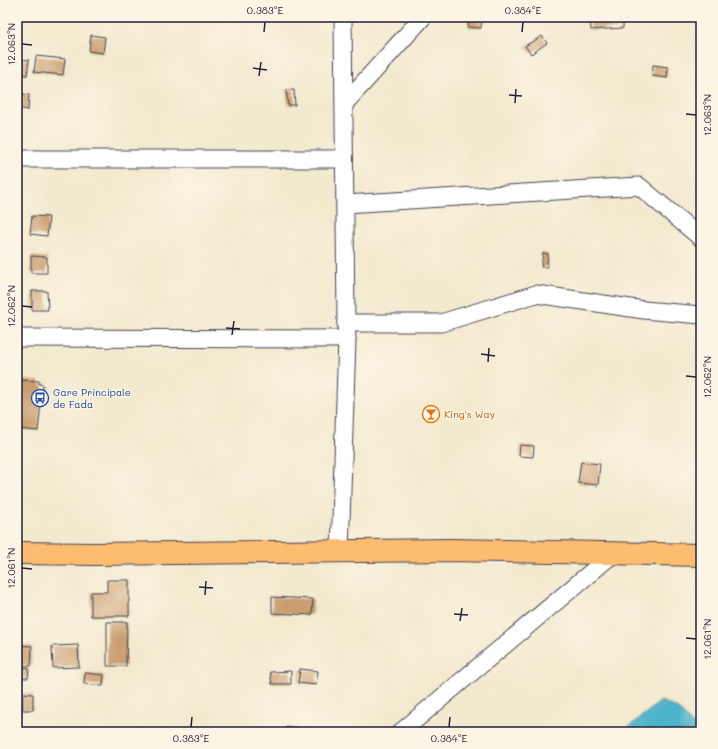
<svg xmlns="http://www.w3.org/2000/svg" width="718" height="749" viewBox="0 0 718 749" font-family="Mali,sans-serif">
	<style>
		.water { fill: #4bb3ca; stroke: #366a82 }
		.building { fill: #c99d6e }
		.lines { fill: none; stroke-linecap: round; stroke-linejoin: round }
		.street-casing { stroke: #414051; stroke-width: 19 }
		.highway-casing { stroke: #414051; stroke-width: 24 }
		.street { stroke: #fff; stroke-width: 17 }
		.highway { stroke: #febc70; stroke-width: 22 }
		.ticks { fill: none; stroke: #22223b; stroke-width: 1.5 }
		.labels { text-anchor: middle; stroke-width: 3; stroke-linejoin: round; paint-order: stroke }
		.transit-label { font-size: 10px; fill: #164399; stroke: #fcf5e5; text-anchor: start }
		.food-label { font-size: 10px; fill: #c56008; stroke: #fcf5e5; text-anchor: start }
		.neatline { fill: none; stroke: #22223b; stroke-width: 1.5 }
		.ticks-label { font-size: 10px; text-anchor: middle; fill: #22223b }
	</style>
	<rect width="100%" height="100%" fill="#fcf5e5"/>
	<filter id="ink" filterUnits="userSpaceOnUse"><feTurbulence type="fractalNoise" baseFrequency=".025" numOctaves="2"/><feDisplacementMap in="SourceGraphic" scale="8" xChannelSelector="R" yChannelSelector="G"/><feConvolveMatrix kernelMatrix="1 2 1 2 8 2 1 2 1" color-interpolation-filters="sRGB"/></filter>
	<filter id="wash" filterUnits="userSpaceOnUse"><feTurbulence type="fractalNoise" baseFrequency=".012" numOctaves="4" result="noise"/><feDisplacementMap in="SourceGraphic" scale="16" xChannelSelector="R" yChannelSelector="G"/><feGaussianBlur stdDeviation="0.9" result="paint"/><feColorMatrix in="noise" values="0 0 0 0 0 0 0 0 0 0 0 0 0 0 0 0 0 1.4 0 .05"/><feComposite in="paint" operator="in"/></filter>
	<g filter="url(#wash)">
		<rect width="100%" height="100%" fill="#f3e9ce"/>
		<path class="water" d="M 661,701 L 678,709 L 700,732 L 624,732 L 626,729 Z"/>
		<g id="blocks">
			<g class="building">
				<path d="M 469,17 L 482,17 L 481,28 L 468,27 Z"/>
				<path d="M 590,17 L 623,17 L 623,28 L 591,30 Z"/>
				<path d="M 91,35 L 105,37 L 103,53 L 89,51 Z"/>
				<path d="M 542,36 L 547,43 L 531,54 L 525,46 Z"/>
				<path d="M 36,56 L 65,59 L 63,75 L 34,72 Z"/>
				<path d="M 17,59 L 29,60 L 27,75 L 17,74 Z"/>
				<path d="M 653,65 L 668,67 L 667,78 L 652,76 Z"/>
				<path d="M 286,90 L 294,90 L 295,105 L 288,105 Z"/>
				<path d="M 17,93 L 29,95 L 28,110 L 17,108 Z"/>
				<path d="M 32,216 L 49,217 L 47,236 L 30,234 Z"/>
				<path d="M 543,253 L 548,254 L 547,267 L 541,267 Z"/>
				<path d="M 31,256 L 47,257 L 47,273 L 31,273 Z"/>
				<path d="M 32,291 L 47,291 L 48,310 L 32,310 Z"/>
				<path d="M 17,380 L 39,381 L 39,384 L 43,385 L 38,431 L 17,429 Z"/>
				<path d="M 520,445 L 534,446 L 533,457 L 519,456 Z"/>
				<path d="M 581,462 L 600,464 L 598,485 L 578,483 Z"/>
				<path d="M 107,580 L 129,580 L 129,616 L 91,616 L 91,592 L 107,592 Z"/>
				<path d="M 272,597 L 313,599 L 312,615 L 272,613 Z"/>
				<path d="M 107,622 L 127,622 L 126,666 L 107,666 Z"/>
				<path d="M 698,623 L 701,623 L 701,636 L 697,635 Z"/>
				<path d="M 17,645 L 32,646 L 31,666 L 17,665 Z"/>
				<path d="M 78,645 L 79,667 L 53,668 L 52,646 Z"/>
				<path d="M 17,668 L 29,668 L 28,678 L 17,678 Z"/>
				<path d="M 300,669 L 318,671 L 316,685 L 298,683 Z"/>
				<path d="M 291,671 L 291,684 L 272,684 L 270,672 Z"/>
				<path d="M 85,673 L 104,675 L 103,686 L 84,684 Z"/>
				<path d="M 23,693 L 33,694 L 33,710 L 23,710 Z"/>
				<path d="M 286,727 L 298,728 L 297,732 L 285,732 Z"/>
			</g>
		</g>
	</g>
	<g filter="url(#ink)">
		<use href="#blocks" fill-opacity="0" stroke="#414051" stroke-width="1"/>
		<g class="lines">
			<g class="street-casing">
				<g id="street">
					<path d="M 344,104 L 423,17"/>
					<path d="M 17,159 L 344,159"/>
					<path d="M 345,204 L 639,186 L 701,238"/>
					<path d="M 346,323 L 441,323 L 536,294 L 644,310 L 701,315"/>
					<path d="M 17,338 L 347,339"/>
					<path d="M 340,551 L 347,339 L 346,323 L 343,17"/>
					<path d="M 401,732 L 614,553"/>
				</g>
			</g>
			<g class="highway-casing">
				<path id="highway" d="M 17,553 L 94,554 L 450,550 L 701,555"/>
			</g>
			<use href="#street" class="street"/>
			<use href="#highway" class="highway"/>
		</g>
	</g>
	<path class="ticks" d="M 264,32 L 265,22M 522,32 L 523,22M 22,44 L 32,45M 253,68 L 267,70M 259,76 L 261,62M 509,95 L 522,96M 515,103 L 516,89M 686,114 L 696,115M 22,306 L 32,307M 226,328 L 240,329M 232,335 L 234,321M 481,354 L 495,356M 488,362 L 489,348M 686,376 L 696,377M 22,568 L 32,569M 199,587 L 213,588M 205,595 L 206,581M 454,614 L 468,615M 460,621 L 462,608M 686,638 L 696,639M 191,727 L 192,717M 449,727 L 450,717"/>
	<defs>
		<g id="bus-ring" transform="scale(0.9)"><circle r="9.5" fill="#fcf5e5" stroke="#1a4fb4" stroke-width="1.5"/><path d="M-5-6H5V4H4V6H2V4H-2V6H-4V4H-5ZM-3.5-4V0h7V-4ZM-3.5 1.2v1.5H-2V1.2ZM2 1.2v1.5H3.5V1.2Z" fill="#1a4fb4"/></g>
		<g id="bar-ring" transform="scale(0.9)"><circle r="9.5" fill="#fcf5e5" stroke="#e8710a" stroke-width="1.5"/><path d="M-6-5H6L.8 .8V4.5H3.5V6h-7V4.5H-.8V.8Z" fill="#e8710a"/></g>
	</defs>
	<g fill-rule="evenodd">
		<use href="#bus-ring" x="40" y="398"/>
		<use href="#bar-ring" x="431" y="414"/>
	</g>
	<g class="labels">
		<g class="transit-label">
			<text x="53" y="396">Gare Principale<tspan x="53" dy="12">de Fada</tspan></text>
		</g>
		<g class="food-label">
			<text x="444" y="418">King's Way</text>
		</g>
	</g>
	<rect width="718" height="749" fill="none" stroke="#fcf5e5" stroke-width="44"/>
	<rect x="22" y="22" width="674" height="705" class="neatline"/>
	<g class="ticks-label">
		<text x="265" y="14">0.383°E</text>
		<text x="523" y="14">0.384°E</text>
		<text transform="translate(11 44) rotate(-90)" y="4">12.063°N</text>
		<text transform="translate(707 115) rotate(-90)" y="4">12.063°N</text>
		<text transform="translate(11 306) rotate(-90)" y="4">12.062°N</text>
		<text transform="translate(707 377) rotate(-90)" y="4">12.062°N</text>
		<text transform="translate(11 568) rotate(-90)" y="4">12.061°N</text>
		<text transform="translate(707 639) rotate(-90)" y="4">12.061°N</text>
		<text x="191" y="742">0.383°E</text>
		<text x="449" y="742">0.384°E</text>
	</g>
</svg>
